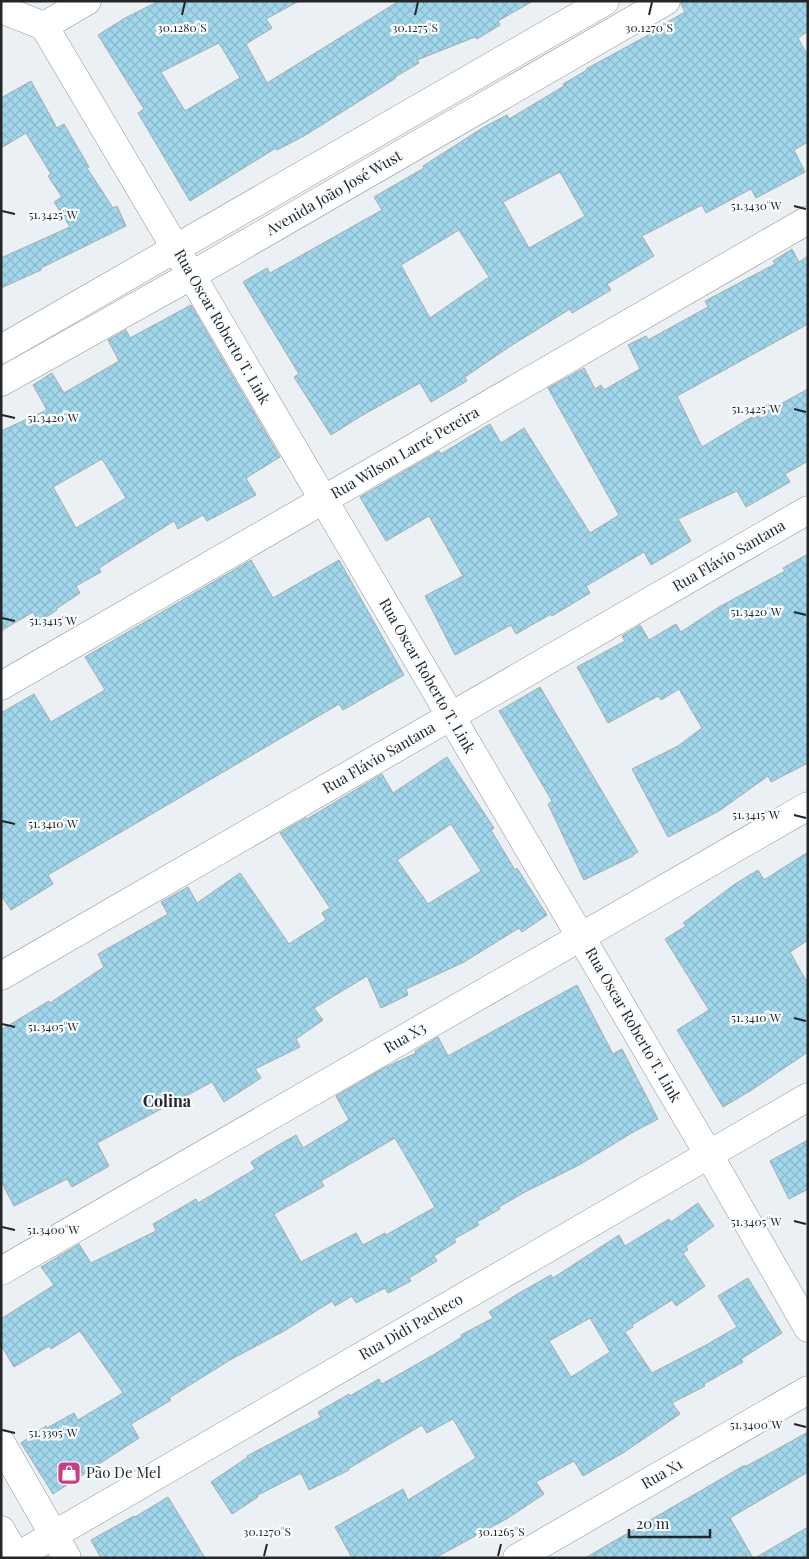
<svg xmlns="http://www.w3.org/2000/svg" width="809" height="1559" viewBox="0 0 809 1559" font-family="'Playfair Display',serif">
	<style>
		.building { fill: url(#building-cross-hatch); stroke: #a6acae; fill-rule: evenodd }
		.lines { fill: none; stroke-linecap: round; stroke-linejoin: round }
		.minor-casing { stroke: #909598; stroke-width: 29 }
		.tertiary-casing { stroke: #909598; stroke-width: 29 }
		.minor { stroke: #fff; stroke-width: 28 }
		.tertiary { stroke: #fff; stroke-width: 28 }
		.ticks { fill: none; stroke: #242627; stroke-width: 2 }
		.labels { text-anchor: middle; stroke-width: 4.5; stroke-linejoin: round; paint-order: stroke }
		.street-label { font-size: 15px; fill: #242627; stroke: #f9fdff }
		.poi-label { font-size: 15px; fill: #242627; stroke: #f9fdff; text-anchor: start }
		.neighbourhood-label { font-size: 16px; font-weight: bold; fill: #242627; stroke: #f9fdff }
		.ticks-label { font-size: 12px; text-anchor: middle; fill: #242627; stroke: #f9fdff; stroke-width: 4.5; stroke-linejoin: round; paint-order: stroke }
	</style>
	<defs>
		<pattern id="building-cross-hatch" width="8" height="8" patternUnits="userSpaceOnUse" patternTransform="scale(1.25)"><rect width="8" height="8" fill="#a1d7eb"/><path d="M0 0l8 8M0 8l8-8" fill="none" stroke="#8ab8ca"/></pattern>
	</defs>
	<rect width="100%" height="100%" fill="#eaf0f3"/>
	<g class="building">
		<path d="M 159,1 L 299,1 L 266,19 L 272,28 L 246,44 L 267,83 L 399,1 L 533,1 L 498,21 L 500,25 L 477,39 L 475,37 L 417,60 L 419,63 L 395,77 L 396,78 L 304,136 L 277,150 L 276,148 L 190,201 L 138,113 L 144,109 L 98,35 L 125,18 ZM 219,43 L 240,78 L 185,111 L 161,72 Z"/>
		<path d="M 682,1 L 808,1 L 808,31 L 798,38 L 808,56 L 808,142 L 794,150 L 805,172 L 756,198 L 751,189 L 706,213 L 702,205 L 642,236 L 654,256 L 607,284 L 611,290 L 572,313 L 570,309 L 509,347 L 465,377 L 467,381 L 431,402 L 420,383 L 361,416 L 331,435 L 294,377 L 299,374 L 243,282 L 267,268 L 270,273 L 382,210 L 374,197 L 424,168 L 423,166 L 484,127 L 507,115 L 509,119 L 564,86 L 563,84 L 587,70 L 586,69 L 663,27 L 662,25 L 685,12 L 681,4 ZM 560,172 L 585,216 L 529,248 L 503,202 ZM 459,230 L 489,277 L 430,318 L 401,265 Z"/>
		<path d="M 31,81 L 57,128 L 64,124 L 89,167 L 87,168 L 113,208 L 117,206 L 126,226 L 41,268 L 41,270 L 1,288 L 1,258 L 70,227 L 54,202 L 62,197 L 48,176 L 51,174 L 26,133 L 1,148 L 1,98 Z"/>
		<path d="M 792,249 L 799,262 L 808,256 L 808,324 L 677,396 L 702,447 L 752,417 L 753,419 L 808,389 L 808,461 L 785,474 L 790,482 L 746,507 L 737,491 L 678,519 L 691,541 L 651,565 L 644,552 L 586,586 L 590,593 L 552,616 L 551,614 L 516,634 L 511,625 L 455,655 L 425,596 L 463,576 L 429,516 L 386,541 L 360,497 L 439,451 L 441,454 L 490,424 L 501,443 L 524,428 L 590,533 L 619,515 L 548,388 L 584,368 L 595,389 L 601,385 L 604,390 L 640,369 L 628,345 L 646,336 L 648,340 L 708,307 L 705,301 L 775,264 L 773,261 Z"/>
		<path d="M 191,305 L 280,457 L 246,478 L 256,495 L 207,521 L 203,515 L 178,529 L 174,521 L 99,568 L 101,572 L 76,586 L 80,593 L 56,609 L 57,610 L 38,622 L 33,612 L 1,631 L 1,431 L 47,410 L 33,385 L 52,373 L 64,393 L 119,361 L 108,340 L 126,330 L 130,338 ZM 102,459 L 126,498 L 76,528 L 53,487 Z"/>
		<path d="M 808,554 L 808,763 L 771,782 L 768,776 L 719,811 L 668,837 L 632,769 L 678,746 L 702,728 L 679,689 L 661,700 L 658,696 L 608,723 L 577,667 L 625,641 L 622,636 L 640,625 L 649,640 L 676,624 L 681,632 L 719,607 L 785,571 L 783,568 Z"/>
		<path d="M 251,560 L 273,598 L 339,560 L 404,675 L 343,710 L 339,704 L 48,875 L 53,884 L 11,910 L 1,895 L 1,713 L 34,694 L 51,722 L 105,690 L 85,657 Z"/>
		<path d="M 540,687 L 638,852 L 633,855 L 633,856 L 584,880 L 548,804 L 552,801 L 499,711 Z"/>
		<path d="M 447,757 L 494,828 L 491,830 L 515,870 L 517,868 L 547,915 L 522,932 L 519,928 L 464,962 L 406,989 L 408,995 L 381,1008 L 367,976 L 314,1008 L 323,1020 L 296,1039 L 300,1047 L 255,1069 L 261,1078 L 224,1102 L 212,1082 L 97,1143 L 109,1166 L 72,1187 L 67,1179 L 14,1206 L 1,1181 L 1,1030 L 49,1001 L 50,1003 L 104,967 L 98,954 L 168,914 L 161,902 L 188,887 L 197,903 L 240,873 L 289,944 L 326,920 L 322,913 L 330,908 L 280,833 L 306,818 L 307,819 L 382,774 L 393,793 ZM 451,824 L 481,871 L 428,904 L 397,860 Z"/>
		<path d="M 808,852 L 808,940 L 790,952 L 808,984 L 808,1052 L 750,1091 L 723,1107 L 677,1030 L 709,1010 L 665,939 L 686,926 L 683,923 L 735,884 L 758,870 L 764,880 Z"/>
		<path d="M 577,985 L 613,1054 L 622,1049 L 658,1119 L 635,1131 L 579,1165 L 525,1192 L 499,1207 L 500,1209 L 477,1222 L 479,1225 L 454,1239 L 456,1242 L 434,1256 L 437,1261 L 409,1278 L 411,1281 L 388,1293 L 385,1288 L 356,1303 L 352,1296 L 335,1306 L 332,1301 L 284,1331 L 230,1360 L 169,1398 L 171,1400 L 131,1424 L 139,1438 L 53,1494 L 21,1443 L 46,1426 L 47,1428 L 74,1413 L 78,1420 L 123,1393 L 80,1331 L 51,1349 L 49,1346 L 14,1367 L 1,1345 L 1,1319 L 54,1285 L 41,1267 L 79,1244 L 91,1263 L 156,1231 L 153,1224 L 196,1199 L 198,1203 L 255,1169 L 251,1162 L 275,1147 L 296,1135 L 303,1148 L 349,1120 L 336,1096 L 382,1069 L 416,1053 L 415,1051 L 438,1037 L 448,1056 ZM 395,1138 L 435,1207 L 386,1235 L 385,1233 L 363,1245 L 356,1233 L 301,1262 L 274,1214 L 324,1186 L 321,1181 Z"/>
		<path d="M 808,1140 L 808,1189 L 789,1199 L 770,1161 Z"/>
		<path d="M 698,1203 L 714,1226 L 686,1246 L 688,1250 L 683,1253 L 705,1286 L 676,1306 L 672,1300 L 632,1325 L 633,1327 L 625,1332 L 652,1373 L 708,1344 L 737,1327 L 718,1296 L 748,1278 L 782,1333 L 741,1359 L 743,1362 L 704,1384 L 705,1386 L 672,1403 L 680,1414 L 623,1453 L 583,1476 L 574,1461 L 536,1482 L 544,1494 L 508,1518 L 435,1558 L 352,1558 L 335,1527 L 403,1489 L 408,1500 L 476,1458 L 453,1419 L 427,1433 L 422,1425 L 348,1469 L 349,1470 L 309,1490 L 301,1473 L 256,1496 L 258,1497 L 232,1514 L 211,1482 L 248,1457 L 247,1456 L 321,1417 L 318,1412 L 349,1394 L 350,1396 L 379,1379 L 382,1384 L 433,1355 L 462,1337 L 461,1335 L 493,1318 L 489,1312 L 519,1293 L 551,1275 L 553,1278 L 619,1235 L 625,1246 L 669,1219 L 671,1222 ZM 590,1318 L 610,1352 L 571,1377 L 549,1341 Z"/>
		<path d="M 808,1432 L 808,1472 L 730,1518 L 753,1558 L 585,1558 L 745,1465 L 745,1467 Z"/>
		<path d="M 168,1497 L 205,1558 L 101,1558 L 91,1540 L 134,1516 L 135,1517 Z"/>
		<path d="M 808,1527 L 808,1558 L 755,1558 Z"/>
	</g>
	<g class="lines">
		<g class="minor-casing">
			<g id="minor">
				<path d="M 1,9 L 44,26"/>
				<path d="M 44,26 L 176,249"/>
				<path d="M 44,26 L 87,1"/>
				<path d="M 1,686 L 808,220"/>
				<path d="M 1,976 L 808,510"/>
				<path d="M 1,1271 L 808,806"/>
				<path d="M 14,1558 L 808,1097"/>
				<path d="M 517,1558 L 808,1390"/>
			</g>
		</g>
		<g class="tertiary-casing">
			<g id="tertiary">
				<path d="M 176,249 L 709,1155 L 808,1328"/>
				<path d="M 1,349 L 605,1"/>
				<path d="M 1,382 L 192,275 L 666,1"/>
				<path d="M 1,1443 L 67,1558"/>
				<path d="M 1,1530 L 17,1558"/>
			</g>
		</g>
		<use href="#minor" class="minor"/>
		<use href="#tertiary" class="tertiary"/>
	</g>
	<path class="ticks" d="M 182,15 L 185,2M 415,15 L 418,2M 649,15 L 652,2M 794,206 L 806,209M 2,211 L 15,214M 794,409 L 806,412M 2,415 L 15,418M 794,612 L 806,615M 2,618 L 15,621M 794,815 L 806,818M 2,821 L 15,824M 794,1018 L 806,1021M 2,1024 L 15,1027M 794,1221 L 806,1224M 2,1227 L 15,1230M 794,1424 L 806,1427M 2,1430 L 15,1433M 264,1556 L 267,1544M 498,1556 L 501,1544"/>
	<defs>
		<g id="shop-square" transform="scale(1.25)"><rect x="-9" y="-9" width="18" height="18" rx="4" fill="#c7407f" stroke="#f9fdff"/><path d="M-5-2.5h2.3a2.7 3.5 0 0 1 5.4 0H5L5.5 6h-11ZM-1.5-2.5h3a1.5 2.3 0 0 0-3 0Z" fill="#fff"/></g>
	</defs>
	<g fill-rule="evenodd">
		<use href="#shop-square" x="69" y="1473"/>
	</g>
	<g class="labels">
		<g class="street-label">
			<text transform="translate(334 193) rotate(-30)" y="5">Avenida João José Wust</text>
			<text transform="translate(222 327) rotate(60)" y="5">Rua Oscar Roberto T. Link</text>
			<text transform="translate(405 453) rotate(-30)" y="5">Rua Wilson Larré Pereira</text>
			<text transform="translate(729 556) rotate(-30)" y="5">Rua Flávio Santana</text>
			<text transform="translate(427 676) rotate(60)" y="5">Rua Oscar Roberto T. Link</text>
			<text transform="translate(379 758) rotate(-30)" y="5">Rua Flávio Santana</text>
			<text transform="translate(633 1025) rotate(60)" y="5">Rua Oscar Roberto T. Link</text>
			<text transform="translate(405 1038) rotate(-30)" y="5">Rua X3</text>
			<text transform="translate(411 1327) rotate(-30)" y="5">Rua Didi Pacheco</text>
			<text transform="translate(662 1474) rotate(-30)" y="5">Rua X1</text>
		</g>
		<g class="poi-label">
			<text x="86" y="1478">Pão De Mel</text>
		</g>
		<g class="neighbourhood-label">
			<text x="167" y="1107">Colina</text>
		</g>
	</g>
	<g class="ticks-label">
		<text x="182" y="32">30.1280°S</text>
		<text x="415" y="32">30.1275°S</text>
		<text x="649" y="32">30.1270°S</text>
		<text x="756" y="210">51.3430°W</text>
		<text x="53" y="219">51.3425°W</text>
		<text x="756" y="413">51.3425°W</text>
		<text x="53" y="422">51.3420°W</text>
		<text x="756" y="616">51.3420°W</text>
		<text x="53" y="625">51.3415°W</text>
		<text x="756" y="819">51.3415°W</text>
		<text x="53" y="828">51.3410°W</text>
		<text x="756" y="1022">51.3410°W</text>
		<text x="53" y="1031">51.3405°W</text>
		<text x="756" y="1226">51.3405°W</text>
		<text x="53" y="1234">51.3400°W</text>
		<text x="756" y="1429">51.3400°W</text>
		<text x="53" y="1437">51.3395°W</text>
		<text x="267" y="1536">30.1270°S</text>
		<text x="501" y="1536">30.1265°S</text>
	</g>
	<rect width="809" height="1559" fill="none" stroke="#242627" stroke-width="5"/>
	<path d="M629 1529v8h81v-8" fill="none" stroke="#242627" stroke-width="2.5"/>
	<text x="636" y="1529" font-size="15" fill="#242627" stroke="#f9fdff" stroke-width="4" paint-order="stroke">20 m</text>
</svg>
